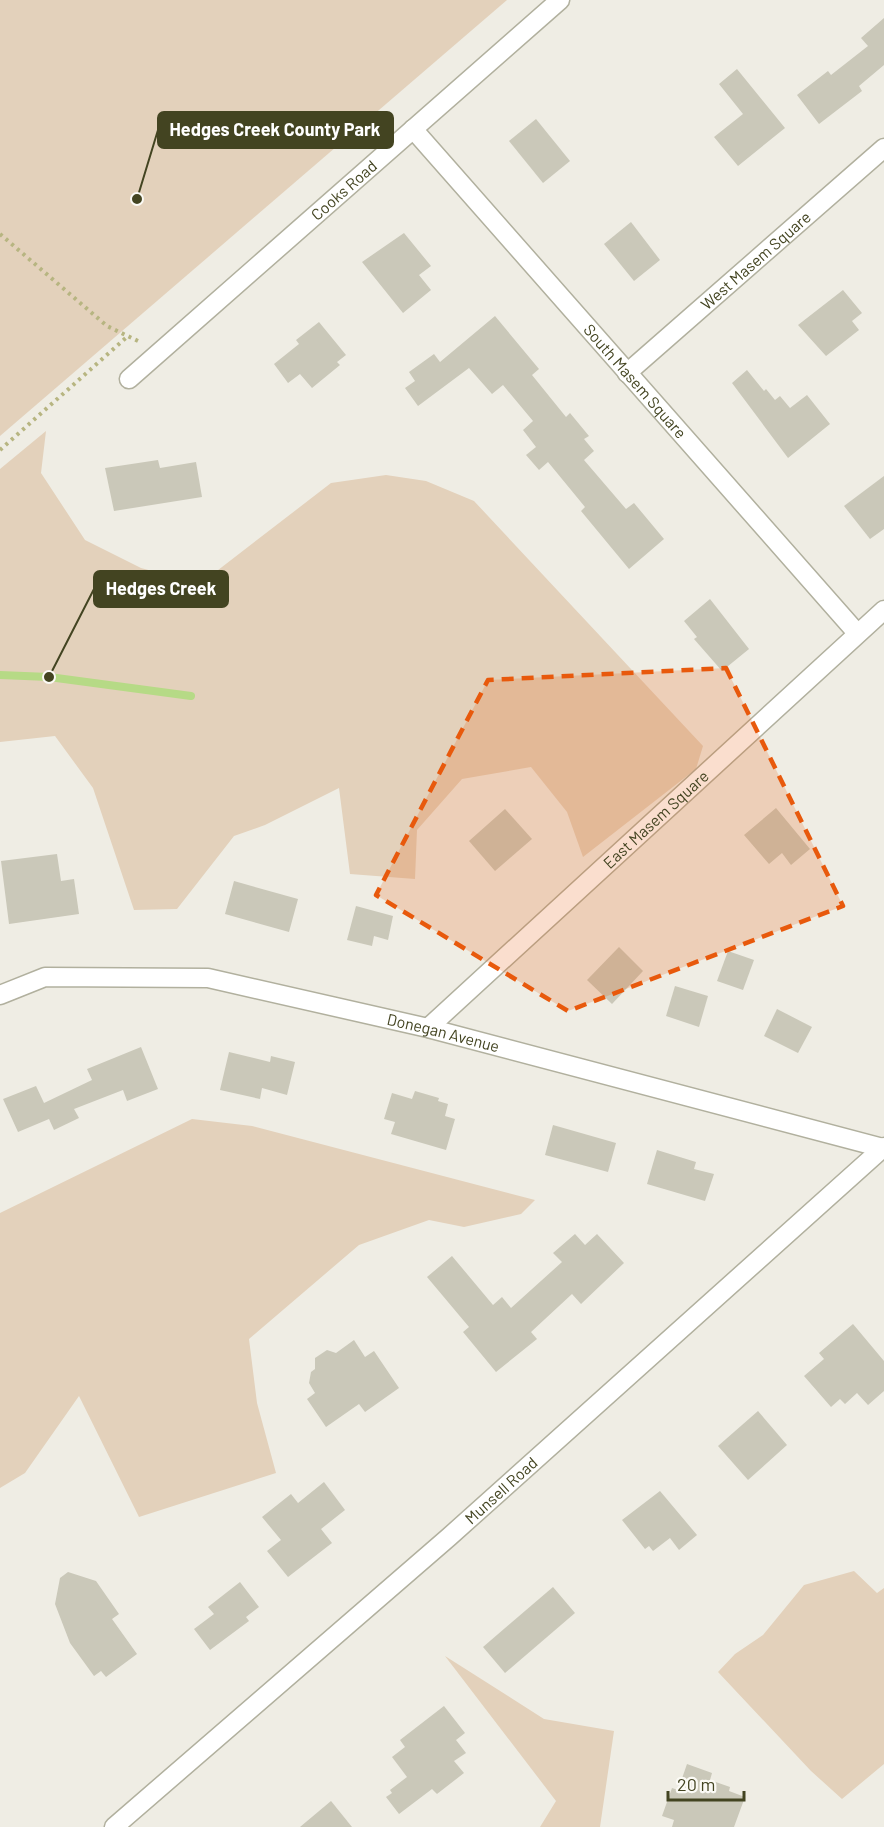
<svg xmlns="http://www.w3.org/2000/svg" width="884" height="1827" viewBox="0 0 884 1827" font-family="Barlow,sans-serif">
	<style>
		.green { fill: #e3d1bb }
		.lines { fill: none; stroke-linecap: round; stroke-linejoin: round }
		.stream { stroke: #b6da86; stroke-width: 8 }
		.building { fill: #cac8b9 }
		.minor-casing { stroke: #b1b09e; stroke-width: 21 }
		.path { stroke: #b7b581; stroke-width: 4; stroke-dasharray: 3 4.5; stroke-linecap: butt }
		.minor { stroke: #fff; stroke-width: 18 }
		.marked { fill: #e8590c; fill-opacity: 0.2; stroke: #e8590c; stroke-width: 4.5; stroke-dasharray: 12 8; stroke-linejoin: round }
		.labels { text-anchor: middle; stroke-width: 6; stroke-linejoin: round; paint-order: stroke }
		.street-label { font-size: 16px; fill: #434421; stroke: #fbfaf5 }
		.leader { fill: none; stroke: #434421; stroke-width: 2 }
		.callout-dot { fill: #434421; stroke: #fbfaf5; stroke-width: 2 }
		.callout { fill: #434421; stroke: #434421; stroke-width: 2 }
		.callout-label { font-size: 18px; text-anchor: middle; font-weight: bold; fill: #fff }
	</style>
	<rect width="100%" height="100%" fill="#efede4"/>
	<g class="green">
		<path d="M 0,0 L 507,0 L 0,436 Z"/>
		<path d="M 46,431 L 41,473 L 85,540 L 141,568 L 200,584 L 331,483 L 386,475 L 426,481 L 474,501 L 703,746 L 696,769 L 583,857 L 567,812 L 531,767 L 462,779 L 417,830 L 415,879 L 350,874 L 339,788 L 265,825 L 234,836 L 177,909 L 134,910 L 93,788 L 55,736 L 0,742 L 0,469 Z"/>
		<path d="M 192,1119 L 252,1126 L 535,1200 L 521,1214 L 464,1227 L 429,1220 L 359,1245 L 249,1339 L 257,1403 L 276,1473 L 139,1517 L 79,1396 L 25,1473 L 0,1488 L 0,1213 Z"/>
		<path d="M 854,1571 L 877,1593 L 884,1588 L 884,1764 L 842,1799 L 811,1771 L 718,1672 L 735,1654 L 763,1635 L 804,1585 Z"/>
		<path d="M 445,1656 L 544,1719 L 614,1731 L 600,1827 L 540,1827 L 556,1801 Z"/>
	</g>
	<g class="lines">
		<path class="stream" d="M 0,675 L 49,677 L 191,696"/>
	</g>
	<g class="building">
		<path d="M 884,18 L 884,65 L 859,86 L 862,91 L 819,124 L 797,95 L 828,71 L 831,75 L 868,46 L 861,38 Z"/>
		<path d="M 737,69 L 785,128 L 738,166 L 714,137 L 743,114 L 719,84 Z"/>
		<path d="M 536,119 L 570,161 L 543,183 L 509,141 Z"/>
		<path d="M 631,222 L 660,260 L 634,281 L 604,244 Z"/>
		<path d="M 404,233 L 431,266 L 419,275 L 431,290 L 403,313 L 362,262 Z"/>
		<path d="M 843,290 L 862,313 L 852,321 L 859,330 L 826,356 L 798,325 Z"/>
		<path d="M 495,316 L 539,369 L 532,375 L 566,417 L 570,413 L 589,436 L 584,439 L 594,451 L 584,460 L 626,509 L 634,503 L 664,539 L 629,569 L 581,511 L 585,507 L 548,462 L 539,470 L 526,455 L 536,447 L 523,430 L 533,421 L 503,385 L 492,394 L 469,368 L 418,406 L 405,388 L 415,381 L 409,372 L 434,354 L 440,362 Z"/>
		<path d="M 319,322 L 346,355 L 337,362 L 340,365 L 312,388 L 300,374 L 288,383 L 274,364 L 299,344 L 296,340 Z"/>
		<path d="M 747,370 L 764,391 L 766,389 L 775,400 L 780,396 L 790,408 L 807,395 L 830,424 L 788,458 L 732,383 Z"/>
		<path d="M 158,460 L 160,468 L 196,462 L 202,497 L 114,511 L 105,468 Z"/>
		<path d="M 884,476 L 884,529 L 870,539 L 844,506 Z"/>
		<path d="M 710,599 L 749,649 L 722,671 L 694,639 L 697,637 L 684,621 Z"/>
		<path d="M 776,808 L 810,849 L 791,865 L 782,853 L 769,864 L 744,835 Z"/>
		<path d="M 505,809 L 532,839 L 495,871 L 469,841 Z"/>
		<path d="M 57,854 L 61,881 L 74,879 L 79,914 L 9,924 L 1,861 Z"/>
		<path d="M 234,881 L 298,899 L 289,932 L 225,914 Z"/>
		<path d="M 356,906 L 393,916 L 388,940 L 374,936 L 372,946 L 347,940 Z"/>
		<path d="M 619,947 L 643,971 L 612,1004 L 587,980 Z"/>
		<path d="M 728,951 L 754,960 L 743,990 L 717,981 Z"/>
		<path d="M 675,986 L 708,996 L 699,1027 L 666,1016 Z"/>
		<path d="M 777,1009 L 812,1027 L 798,1053 L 764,1036 Z"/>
		<path d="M 141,1047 L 158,1089 L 127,1101 L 123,1090 L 74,1109 L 79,1118 L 54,1130 L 49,1119 L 18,1132 L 3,1099 L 36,1086 L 44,1103 L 92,1080 L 87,1069 Z"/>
		<path d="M 229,1052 L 270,1062 L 271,1056 L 295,1062 L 287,1095 L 262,1088 L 260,1099 L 220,1090 Z"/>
		<path d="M 415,1091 L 439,1098 L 438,1101 L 448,1104 L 445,1116 L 455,1119 L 446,1150 L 391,1134 L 395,1122 L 384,1119 L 392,1093 L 412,1099 Z"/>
		<path d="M 553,1125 L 616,1143 L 608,1172 L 545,1155 Z"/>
		<path d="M 657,1150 L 696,1162 L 694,1169 L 714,1174 L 705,1201 L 647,1184 Z"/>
		<path d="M 575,1234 L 585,1245 L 597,1234 L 624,1263 L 581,1304 L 572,1294 L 531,1332 L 537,1339 L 496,1372 L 463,1332 L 469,1327 L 427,1277 L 452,1256 L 493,1305 L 502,1297 L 511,1308 L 562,1262 L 553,1253 Z"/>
		<path d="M 853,1324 L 884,1361 L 884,1391 L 868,1405 L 857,1393 L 845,1404 L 840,1399 L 831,1407 L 804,1376 L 824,1359 L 819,1353 Z"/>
		<path d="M 354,1340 L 365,1357 L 374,1351 L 399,1388 L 365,1412 L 359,1404 L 326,1427 L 307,1399 L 315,1393 L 309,1383 L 311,1372 L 315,1369 L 315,1358 L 327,1350 L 336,1353 Z"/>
		<path d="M 758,1411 L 787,1445 L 748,1480 L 718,1446 Z"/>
		<path d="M 324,1482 L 345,1510 L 321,1529 L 332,1543 L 288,1577 L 267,1551 L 281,1540 L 262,1517 L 291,1494 L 298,1503 Z"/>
		<path d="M 660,1491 L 697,1535 L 679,1550 L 670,1538 L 653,1551 L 649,1546 L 645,1549 L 622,1520 Z"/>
		<path d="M 68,1572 L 96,1581 L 119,1614 L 112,1619 L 137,1654 L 106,1677 L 101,1671 L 94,1676 L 70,1643 L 55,1604 L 60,1578 Z"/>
		<path d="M 240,1582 L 259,1607 L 246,1617 L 249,1621 L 210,1650 L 194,1629 L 214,1614 L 208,1607 Z"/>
		<path d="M 553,1587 L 575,1613 L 505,1673 L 483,1647 Z"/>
		<path d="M 444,1706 L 465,1733 L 456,1740 L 466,1753 L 454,1761 L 464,1773 L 437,1794 L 432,1789 L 399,1814 L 386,1797 L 392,1793 L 390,1790 L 407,1777 L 392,1757 L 405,1747 L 400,1740 Z"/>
		<path d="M 687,1764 L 712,1773 L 710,1780 L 730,1787 L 729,1791 L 745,1797 L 734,1827 L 672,1827 L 674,1820 L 662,1816 L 672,1788 L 678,1790 Z"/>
		<path d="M 331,1801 L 352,1827 L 300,1827 Z"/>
	</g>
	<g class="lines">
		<g class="minor-casing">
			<g id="minor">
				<path id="s1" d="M 413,129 L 857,633"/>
				<path id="s2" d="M 627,373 L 884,148"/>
				<path id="s3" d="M 129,379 L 560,0"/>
				<path id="s4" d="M 0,995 L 45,977 L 208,978 L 428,1028 L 883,1148"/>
				<path id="s5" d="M 428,1028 L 884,610"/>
				<path id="s6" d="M 114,1827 L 449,1537 L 884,1147"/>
			</g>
		</g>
		<g class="path">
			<path d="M 0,234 L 107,326 L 138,341"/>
			<path d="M 0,450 L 128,336"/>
		</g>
		<use href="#minor" class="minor"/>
	</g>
	<path class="marked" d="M 726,668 L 843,906 L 568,1011 L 376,895 L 488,680 Z"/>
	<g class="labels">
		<g class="street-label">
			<text dy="6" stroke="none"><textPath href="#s3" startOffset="286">Cooks Road</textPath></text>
			<text dy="6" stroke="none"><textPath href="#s2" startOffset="171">West Masem Square</textPath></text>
			<text dy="6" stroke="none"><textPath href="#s1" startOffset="336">South Masem Square</textPath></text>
			<text dy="6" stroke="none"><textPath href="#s5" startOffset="309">East Masem Square</textPath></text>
			<text dy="6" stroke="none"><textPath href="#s4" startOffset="453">Donegan Avenue</textPath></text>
			<text dy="6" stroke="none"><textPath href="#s6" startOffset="513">Munsell Road</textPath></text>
		</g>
	</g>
	<path class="leader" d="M137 199L158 130M49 677L94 589"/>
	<g class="callout-dot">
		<circle cx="137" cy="199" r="6"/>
		<circle cx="49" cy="677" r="6"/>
	</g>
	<g class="callout">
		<rect x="158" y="112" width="235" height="36" rx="6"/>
		<rect x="94" y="571" width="134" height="36" rx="6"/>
	</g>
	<g class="callout-label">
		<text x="275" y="136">Hedges Creek County Park</text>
		<text x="161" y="595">Hedges Creek</text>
	</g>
	<path d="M668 1791v9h76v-9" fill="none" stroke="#434421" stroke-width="3"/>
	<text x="677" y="1791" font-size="18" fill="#434421" stroke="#fbfaf5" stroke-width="4.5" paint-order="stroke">20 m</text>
</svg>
